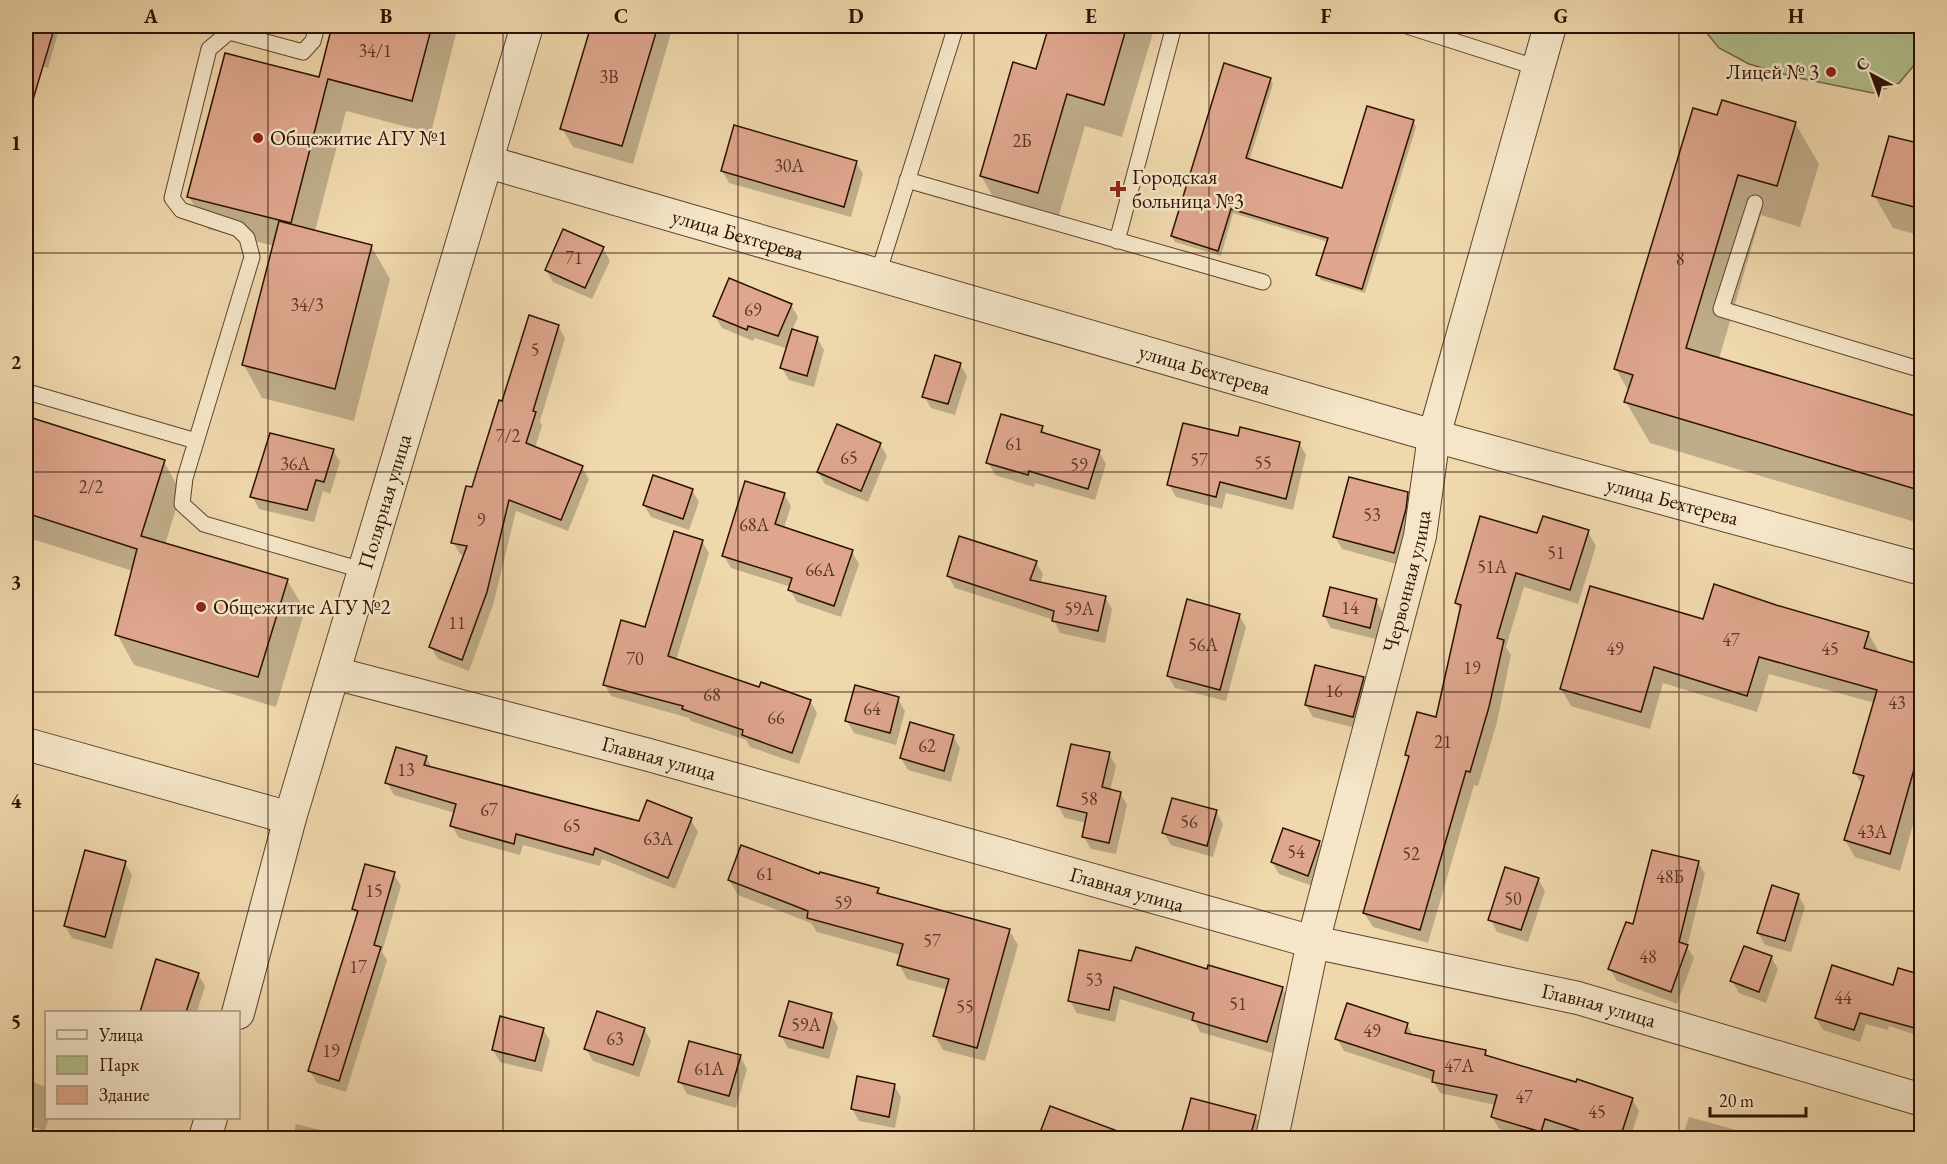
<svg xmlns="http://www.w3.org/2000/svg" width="1947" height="1164" viewBox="0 0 1947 1164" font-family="'EB Garamond',serif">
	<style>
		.green { fill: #b2c08e; stroke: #706848; stroke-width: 1.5 }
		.shadow { fill: #0003 }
		.building { fill: #dea68d; stroke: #2e1103; stroke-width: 1.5 }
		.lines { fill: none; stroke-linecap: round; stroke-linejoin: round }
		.lane-casing { stroke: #5e432d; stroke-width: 17 }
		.street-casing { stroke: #5e432d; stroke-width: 34 }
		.lane { stroke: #f5e6c9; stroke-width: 15 }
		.street { stroke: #f5e6c9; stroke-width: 32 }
		.grid { fill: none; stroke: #2e1103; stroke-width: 1.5; stroke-opacity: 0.55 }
		.poi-dot { fill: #8f2418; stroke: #f5e6c9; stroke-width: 2 }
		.labels { text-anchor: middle; stroke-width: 5; stroke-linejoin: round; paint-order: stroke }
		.number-label { font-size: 18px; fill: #5a3626 }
		.poi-label { font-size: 21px; fill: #2e1103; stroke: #f5e6c9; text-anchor: start }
		.street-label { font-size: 21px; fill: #2e1103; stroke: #f5e6c9 }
		.neatline { fill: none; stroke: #2e1103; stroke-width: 2 }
		.grid-label { font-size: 20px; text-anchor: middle; font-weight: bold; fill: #2e1103 }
	</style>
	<rect width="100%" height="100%" fill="#efd8ac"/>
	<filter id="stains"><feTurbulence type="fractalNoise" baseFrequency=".00333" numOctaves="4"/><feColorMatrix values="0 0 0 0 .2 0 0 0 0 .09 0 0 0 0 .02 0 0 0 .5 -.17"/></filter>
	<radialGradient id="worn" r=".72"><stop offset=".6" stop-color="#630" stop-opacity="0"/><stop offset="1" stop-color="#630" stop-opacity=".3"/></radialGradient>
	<path class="green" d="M 1701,26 L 1921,26 L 1921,45 L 1916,63 L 1899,83 L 1873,93 L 1794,77 L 1749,64 L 1719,48 Z"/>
	<g class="shadow">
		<path d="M 26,26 L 60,26 L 48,68 L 26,62 Z"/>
		<path d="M 334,26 L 458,26 L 431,133 L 346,111 L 315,231 L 371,246 L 390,279 L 354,421 L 262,398 L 244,365 L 274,246 L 208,229 L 189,197 L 320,79 Z"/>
		<path d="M 592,26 L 673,26 L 633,164 L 573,147 L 562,128 Z"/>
		<path d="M 858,26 L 883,26 L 881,32 Z"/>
		<path d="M 1050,26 L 1155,26 L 1122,137 L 1085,126 L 1056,225 L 1000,209 L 981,176 L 1037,71 Z"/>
		<path d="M 1270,79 L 1273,84 L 1249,161 L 1343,189 L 1413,121 L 1416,127 L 1365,293 L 1321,280 L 1318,275 L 1328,242 L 1233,213 L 1221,256 L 1175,242 L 1172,236 Z"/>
		<path d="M 1718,117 L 1795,123 L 1819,164 L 1800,227 L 1761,215 L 1719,359 L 1922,420 L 1922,524 L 1650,443 L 1626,402 L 1629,392 L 1616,369 Z"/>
		<path d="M 1922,146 L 1922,236 L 1893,228 L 1874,195 Z"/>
		<path d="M 856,162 L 863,174 L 851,217 L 729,183 L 722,171 Z"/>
		<path d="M 603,248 L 610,261 L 592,299 L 553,282 L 546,270 Z"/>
		<path d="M 791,305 L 798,317 L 792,331 L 817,338 L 824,350 L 814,387 L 789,380 L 782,368 L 788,349 L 755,338 L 753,341 L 722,328 L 715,316 Z"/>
		<path d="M 558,326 L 565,338 L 540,421 L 542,426 L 535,448 L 582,467 L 589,479 L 568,531 L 516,511 L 493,605 L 469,671 L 438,659 L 431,647 L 465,556 L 460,554 L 453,542 L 503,403 Z"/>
		<path d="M 960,364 L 967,376 L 955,415 L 931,408 L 924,396 Z"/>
		<path d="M 26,418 L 164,462 L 181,492 L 165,545 L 287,580 L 305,610 L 276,707 L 134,665 L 117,634 L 133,571 L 26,537 Z"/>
		<path d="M 1042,428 L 1046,435 L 1099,452 L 1106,464 L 1095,500 L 1035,483 L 1034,487 L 995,475 L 988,462 Z"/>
		<path d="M 1239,438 L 1299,443 L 1306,455 L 1293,510 L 1226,493 L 1222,509 L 1176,497 L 1169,485 Z"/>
		<path d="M 880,444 L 887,456 L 868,502 L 825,484 L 818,472 Z"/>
		<path d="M 333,450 L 340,462 L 330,494 L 323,491 L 314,522 L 259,509 L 252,496 Z"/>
		<path d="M 692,490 L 699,502 L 689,530 L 651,517 L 644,505 Z"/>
		<path d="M 1407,493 L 1414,506 L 1400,565 L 1342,549 L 1335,537 Z"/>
		<path d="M 784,494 L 791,506 L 784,528 L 852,552 L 859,564 L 841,617 L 797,602 L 790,590 L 791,587 L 731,568 L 724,556 Z"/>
		<path d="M 1588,532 L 1596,546 L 1578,604 L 1524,587 L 1506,647 L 1511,655 L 1497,722 L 1478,786 L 1474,785 L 1428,943 L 1373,927 L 1364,913 L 1409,759 L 1407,754 L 1437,719 L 1461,611 L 1456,602 L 1538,535 Z"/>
		<path d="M 702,541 L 709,553 L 676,660 L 760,689 L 810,701 L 817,713 L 799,764 L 750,747 L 746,740 L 691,721 L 689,718 L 611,696 L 604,684 L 646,629 Z"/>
		<path d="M 1036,562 L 1043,574 L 1040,584 L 1105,597 L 1112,609 L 1105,643 L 1060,633 L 1054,620 L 955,588 L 948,576 Z"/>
		<path d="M 1376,601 L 1383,613 L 1376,639 L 1331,628 L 1324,616 Z"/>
		<path d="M 1775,606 L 1868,633 L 1878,650 L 1877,653 L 1922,666 L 1922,792 L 1900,871 L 1855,857 L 1845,840 L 1862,785 L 1855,773 L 1875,703 L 1769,674 L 1757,712 L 1663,683 L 1650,729 L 1571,706 L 1561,689 L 1704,620 Z"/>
		<path d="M 1239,615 L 1246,627 L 1226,701 L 1175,688 L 1168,676 Z"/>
		<path d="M 1363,678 L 1370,690 L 1360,729 L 1313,717 L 1306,705 Z"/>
		<path d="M 898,699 L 905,711 L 896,745 L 854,733 L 847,721 Z"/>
		<path d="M 953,736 L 960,748 L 951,782 L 908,770 L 901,758 Z"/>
		<path d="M 1109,754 L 1116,766 L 1110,791 L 1120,793 L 1127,805 L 1116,854 L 1091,849 L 1084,837 L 1087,823 L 1065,818 L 1058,806 Z"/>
		<path d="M 426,757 L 432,768 L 640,823 L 691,820 L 698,832 L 675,889 L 602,859 L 600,866 L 523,845 L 520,855 L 459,838 L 452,826 L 455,813 L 394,795 L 387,783 Z"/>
		<path d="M 1216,811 L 1223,824 L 1213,857 L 1171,845 L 1164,833 Z"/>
		<path d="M 26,831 L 29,837 L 26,849 Z"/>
		<path d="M 1319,842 L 1326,855 L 1315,887 L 1279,874 L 1272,862 Z"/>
		<path d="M 1698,862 L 1705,874 L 1687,947 L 1694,958 L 1677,1004 L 1617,981 L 1610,969 L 1634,926 Z"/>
		<path d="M 125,863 L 132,875 L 112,949 L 72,938 L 65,926 Z"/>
		<path d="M 394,874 L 401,886 L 382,952 L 387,960 L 346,1092 L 317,1083 L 310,1071 L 358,916 L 354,909 Z"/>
		<path d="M 820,876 L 878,889 L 881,895 L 1009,930 L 1018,945 L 985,1061 L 943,1050 L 935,1036 L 948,990 L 907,979 L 899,964 L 901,955 L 817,932 L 811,923 L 738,895 L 729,880 Z"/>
		<path d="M 1538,879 L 1545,891 L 1528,942 L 1497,932 L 1490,919 Z"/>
		<path d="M 1798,895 L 1805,907 L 1791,952 L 1765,945 L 1758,933 Z"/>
		<path d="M 1771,957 L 1778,969 L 1766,1003 L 1739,993 L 1732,981 Z"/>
		<path d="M 157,961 L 198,974 L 205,986 L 197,1012 L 141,1012 Z"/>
		<path d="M 1132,963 L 1208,971 L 1282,988 L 1289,1000 L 1273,1053 L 1200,1032 L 1195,1022 L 1120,999 L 1115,1022 L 1077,1013 L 1070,1001 Z"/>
		<path d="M 1922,977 L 1922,1037 L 1889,1026 L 1888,1030 L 1866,1024 L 1860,1042 L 1823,1030 L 1816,1018 Z"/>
		<path d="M 26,979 L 33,992 L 26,1020 Z"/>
		<path d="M 831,1015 L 838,1027 L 829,1059 L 788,1048 L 781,1036 Z"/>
		<path d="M 1407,1024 L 1414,1037 L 1485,1052 L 1489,1058 L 1632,1099 L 1639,1111 L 1630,1138 L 1576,1138 L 1551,1130 L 1549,1138 L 1532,1138 L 1499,1129 L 1492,1117 L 1496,1105 L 1440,1093 L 1433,1080 L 1344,1051 L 1337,1039 Z"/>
		<path d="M 543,1029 L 550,1041 L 542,1072 L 500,1062 L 493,1050 Z"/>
		<path d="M 644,1029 L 651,1041 L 639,1077 L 593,1061 L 586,1049 Z"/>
		<path d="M 740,1056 L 747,1069 L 736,1108 L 687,1094 L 680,1082 Z"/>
		<path d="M 27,1080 L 46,1087 L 46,1118 L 49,1118 L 45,1131 L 26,1125 Z"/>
		<path d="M 894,1085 L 901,1097 L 895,1128 L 859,1121 L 852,1109 Z"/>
		<path d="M 1192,1099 L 1255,1116 L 1262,1128 L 1259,1138 L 1182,1138 Z"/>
		<path d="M 1051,1108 L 1104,1137 L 1103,1138 L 1040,1138 Z"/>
		<path d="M 1689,1117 L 1740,1131 L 1744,1138 L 1682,1138 Z"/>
		<path d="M 296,1124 L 337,1134 L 339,1138 L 293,1138 Z"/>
		<path d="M 111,1129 L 144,1138 L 108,1138 Z"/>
		<path d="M 1795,1134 L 1807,1138 L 1793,1138 Z"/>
	</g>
	<g class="building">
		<path d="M 26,26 L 55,26 L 32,103 L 26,102 Z"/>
		<path d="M 332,26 L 432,26 L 412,101 L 328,79 L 291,223 L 187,197 L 225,53 L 319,77 Z"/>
		<path d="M 591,26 L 658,26 L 622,146 L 560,129 Z"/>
		<path d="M 1049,26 L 1127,26 L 1104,105 L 1067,94 L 1038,193 L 980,176 L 1013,62 L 1036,69 Z"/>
		<path d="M 1224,63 L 1271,78 L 1246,158 L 1342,188 L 1367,106 L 1414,120 L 1362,289 L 1316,275 L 1328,238 L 1231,209 L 1218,251 L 1171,236 Z"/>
		<path d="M 1722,100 L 1796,122 L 1777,186 L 1738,175 L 1686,348 L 1922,418 L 1922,491 L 1624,402 L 1633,375 L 1614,369 L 1693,108 L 1717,115 Z"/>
		<path d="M 734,125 L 857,161 L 844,207 L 721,171 Z"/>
		<path d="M 1889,136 L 1922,144 L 1922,209 L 1872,196 Z"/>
		<path d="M 279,221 L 372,245 L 335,389 L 242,365 Z"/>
		<path d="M 563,229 L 604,247 L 585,288 L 545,270 Z"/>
		<path d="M 729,278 L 792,304 L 778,336 L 748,326 L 747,330 L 713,316 Z"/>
		<path d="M 529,315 L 559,325 L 533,411 L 536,412 L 526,443 L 583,466 L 561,520 L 509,500 L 487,592 L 462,660 L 429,647 L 467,546 L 451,543 L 466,486 L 472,487 L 499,400 L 502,401 Z"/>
		<path d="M 792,329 L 818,337 L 807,376 L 780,368 Z"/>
		<path d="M 935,355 L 961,363 L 948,404 L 922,397 Z"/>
		<path d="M 1001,414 L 1043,426 L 1041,432 L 1100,450 L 1088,489 L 1029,471 L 1028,475 L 986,463 Z"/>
		<path d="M 26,416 L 165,460 L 141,536 L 288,579 L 258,677 L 115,635 L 137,549 L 26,513 Z"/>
		<path d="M 1183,423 L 1238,436 L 1240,427 L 1300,442 L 1286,499 L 1220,482 L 1216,497 L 1167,485 Z"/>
		<path d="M 837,424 L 881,443 L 861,491 L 817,472 Z"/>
		<path d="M 270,433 L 334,449 L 324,482 L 316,480 L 307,510 L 250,497 Z"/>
		<path d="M 653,475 L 693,489 L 683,519 L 643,505 Z"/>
		<path d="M 1349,477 L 1408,492 L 1406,509 L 1394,553 L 1333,537 Z"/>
		<path d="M 745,481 L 785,493 L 775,524 L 853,550 L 834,606 L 788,590 L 792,578 L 722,556 Z"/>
		<path d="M 1480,516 L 1537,533 L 1543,516 L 1589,530 L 1570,590 L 1516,573 L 1497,638 L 1504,640 L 1489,707 L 1470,772 L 1466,771 L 1420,930 L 1363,913 L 1409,756 L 1405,755 L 1417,712 L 1436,717 L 1461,605 L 1455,603 Z"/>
		<path d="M 674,531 L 703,540 L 668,656 L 759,687 L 761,682 L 811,700 L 792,753 L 742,735 L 743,730 L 682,709 L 683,706 L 603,685 L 621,620 L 645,627 Z"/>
		<path d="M 959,536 L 1037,561 L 1030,580 L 1106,596 L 1098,631 L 1052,621 L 1054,611 L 947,576 Z"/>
		<path d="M 1714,584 L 1776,605 L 1869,632 L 1864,648 L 1922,665 L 1922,741 L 1890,854 L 1844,840 L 1864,776 L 1853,773 L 1877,690 L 1759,657 L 1747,696 L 1654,667 L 1641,712 L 1560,689 L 1590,586 L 1703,619 Z"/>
		<path d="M 1330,587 L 1377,599 L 1370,628 L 1323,616 Z"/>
		<path d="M 1187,599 L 1240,614 L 1220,690 L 1167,676 Z"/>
		<path d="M 1315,665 L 1364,677 L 1353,717 L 1305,705 Z"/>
		<path d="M 855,685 L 899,697 L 890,733 L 845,721 Z"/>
		<path d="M 910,722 L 954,735 L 944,771 L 900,758 Z"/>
		<path d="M 1071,744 L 1110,752 L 1102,787 L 1121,792 L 1109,843 L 1082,837 L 1087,813 L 1057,806 Z"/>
		<path d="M 396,747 L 427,756 L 424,765 L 639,821 L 647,800 L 692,818 L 668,878 L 595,848 L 593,855 L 516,834 L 514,844 L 450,826 L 456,804 L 385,783 Z"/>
		<path d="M 1172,798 L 1217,810 L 1207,846 L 1162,833 Z"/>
		<path d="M 1283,828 L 1320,841 L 1308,876 L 1271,862 Z"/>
		<path d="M 741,845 L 819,874 L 820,872 L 879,888 L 877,893 L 1010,929 L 977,1048 L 933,1036 L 949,979 L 897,965 L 903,944 L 807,918 L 808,911 L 728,880 Z"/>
		<path d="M 85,850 L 126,861 L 105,937 L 64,926 Z"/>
		<path d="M 1652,850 L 1699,861 L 1679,942 L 1688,945 L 1671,992 L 1608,969 L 1626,922 L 1633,924 Z"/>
		<path d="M 365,864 L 395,872 L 374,945 L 381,947 L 339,1081 L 308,1071 L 358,911 L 352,909 Z"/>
		<path d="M 1505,867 L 1539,878 L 1521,930 L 1488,920 Z"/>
		<path d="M 1772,885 L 1799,894 L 1785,941 L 1757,933 Z"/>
		<path d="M 1744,946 L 1772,956 L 1759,992 L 1730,981 Z"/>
		<path d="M 1136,947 L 1207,969 L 1208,965 L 1283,987 L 1267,1042 L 1192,1020 L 1194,1013 L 1114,987 L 1109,1010 L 1068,1001 L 1079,950 L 1131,961 Z"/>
		<path d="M 156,959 L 199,973 L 186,1012 L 140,1012 Z"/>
		<path d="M 1832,965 L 1893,985 L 1898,968 L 1922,975 L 1922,1030 L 1860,1013 L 1854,1030 L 1815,1018 Z"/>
		<path d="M 789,1001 L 832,1013 L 823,1048 L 779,1036 Z"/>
		<path d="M 1347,1003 L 1408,1023 L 1405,1033 L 1486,1050 L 1485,1055 L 1576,1082 L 1577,1079 L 1633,1098 L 1620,1138 L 1602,1138 L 1545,1119 L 1541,1132 L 1491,1117 L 1497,1095 L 1432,1082 L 1434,1071 L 1335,1039 Z"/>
		<path d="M 597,1011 L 645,1028 L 633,1065 L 584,1049 Z"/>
		<path d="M 500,1016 L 544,1028 L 535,1061 L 492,1050 Z"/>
		<path d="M 689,1041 L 741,1055 L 729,1096 L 678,1082 Z"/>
		<path d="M 857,1076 L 895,1084 L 889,1117 L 851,1109 Z"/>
		<path d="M 1191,1098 L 1256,1115 L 1250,1138 L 1180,1138 Z"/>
		<path d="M 1050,1106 L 1131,1136 L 1131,1138 L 1038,1138 Z"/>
	</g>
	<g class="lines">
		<g class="lane-casing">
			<g id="lane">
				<path d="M 317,26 L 313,41 L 303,52 L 229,32 L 209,49 L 172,198 L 181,210 L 238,229 L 247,238 L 252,257 L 185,478 L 182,504 L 204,524 L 365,571"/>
				<path d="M 1407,26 L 1538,68"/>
				<path d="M 907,180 L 1263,282"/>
				<path d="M 1755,203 L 1721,309 L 1922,370"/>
				<path d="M 1117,241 L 1174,26"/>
				<path d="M 878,274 L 956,26"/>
				<path d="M 26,398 L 31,393 L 196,441"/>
			</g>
		</g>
		<g class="street-casing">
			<g id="street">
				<path id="s1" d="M 488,162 L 1434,436 L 1922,569"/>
				<path id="s2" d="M 334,673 L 649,755 L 1313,942 L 1578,998 L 1922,1100"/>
				<path d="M 26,744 L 290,818"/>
				<path id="s3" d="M 238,1013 L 290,818 L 527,26"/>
				<path d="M 205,1138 L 211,1118"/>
				<path id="s4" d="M 1272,1138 L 1313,942 L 1420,536 L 1434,436 L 1550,26"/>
			</g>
		</g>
		<use href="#lane" class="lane"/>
		<use href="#street" class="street"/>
	</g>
	<path class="grid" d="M 268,26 L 268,1138M 503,26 L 503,1138M 738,26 L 738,1138M 974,26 L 974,1138M 1209,26 L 1209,1138M 1444,26 L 1444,1138M 1679,26 L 1679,1138M 26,253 L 1922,253M 26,472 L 1922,472M 26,692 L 1922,692M 26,911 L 1922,911"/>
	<g class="poi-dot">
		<circle cx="1831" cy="72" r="6"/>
		<circle cx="258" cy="138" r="6"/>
		<path d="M1115 180h6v6h6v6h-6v6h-6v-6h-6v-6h6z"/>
		<circle cx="201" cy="607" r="6"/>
	</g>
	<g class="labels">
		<g class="number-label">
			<text x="375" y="57">34/1</text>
			<text x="609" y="83">3В</text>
			<text x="1022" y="147">2Б</text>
			<text x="789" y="172">30А</text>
			<text x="574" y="264">71</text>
			<text x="1680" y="265">8</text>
			<text x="307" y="311">34/3</text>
			<text x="753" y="316">69</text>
			<text x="535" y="356">5</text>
			<text x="508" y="442">7/2</text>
			<text x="1014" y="450">61</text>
			<text x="849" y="464">65</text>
			<text x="1199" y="466">57</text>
			<text x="1263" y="469">55</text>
			<text x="295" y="470">36А</text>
			<text x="1079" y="471">59</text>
			<text x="91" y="493">2/2</text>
			<text x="1372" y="521">53</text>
			<text x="481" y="526">9</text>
			<text x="754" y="531">68А</text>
			<text x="1556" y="559">51</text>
			<text x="1492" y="573">51А</text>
			<text x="820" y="576">66А</text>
			<text x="1350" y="614">14</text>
			<text x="1079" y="615">59А</text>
			<text x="457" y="629">11</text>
			<text x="1731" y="646">47</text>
			<text x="1203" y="651">56А</text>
			<text x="1615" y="655">49</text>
			<text x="1830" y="655">45</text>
			<text x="635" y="665">70</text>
			<text x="1472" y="674">19</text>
			<text x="1334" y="697">16</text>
			<text x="712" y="701">68</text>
			<text x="1897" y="709">43</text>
			<text x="872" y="715">64</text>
			<text x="776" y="724">66</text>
			<text x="1443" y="748">21</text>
			<text x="927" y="752">62</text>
			<text x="406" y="776">13</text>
			<text x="1089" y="805">58</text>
			<text x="489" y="816">67</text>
			<text x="1189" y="828">56</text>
			<text x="572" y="832">65</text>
			<text x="1872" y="838">43А</text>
			<text x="658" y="845">63А</text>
			<text x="1296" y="858">54</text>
			<text x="1411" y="860">52</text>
			<text x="765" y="880">61</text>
			<text x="1670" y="883">48Б</text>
			<text x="374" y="897">15</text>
			<text x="1513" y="905">50</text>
			<text x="843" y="909">59</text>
			<text x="932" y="947">57</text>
			<text x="1648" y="963">48</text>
			<text x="358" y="973">17</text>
			<text x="1094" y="986">53</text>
			<text x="1843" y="1004">44</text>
			<text x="1238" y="1010">51</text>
			<text x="965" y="1013">55</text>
			<text x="806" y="1031">59А</text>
			<text x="1372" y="1037">49</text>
			<text x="615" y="1045">63</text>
			<text x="331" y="1057">19</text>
			<text x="1459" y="1072">47А</text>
			<text x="709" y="1075">61А</text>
			<text x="1524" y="1103">47</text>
			<text x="1597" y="1118">45</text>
		</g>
		<g class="poi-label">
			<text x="1819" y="79" text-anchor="end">Лицей № 3</text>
			<text x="270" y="145">Общежитие АГУ №1</text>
			<text x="1132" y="184">Городская<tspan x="1132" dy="24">больница №3</tspan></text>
			<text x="213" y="614">Общежитие АГУ №2</text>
		</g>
		<g class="street-label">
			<text dy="7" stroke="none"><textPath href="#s1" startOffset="260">улица Бехтерева</textPath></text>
			<text dy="7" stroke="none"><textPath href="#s1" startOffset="746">улица Бехтерева</textPath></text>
			<text dy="7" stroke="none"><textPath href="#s3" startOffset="532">Полярная улица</textPath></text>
			<text dy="7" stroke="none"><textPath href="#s1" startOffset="1232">улица Бехтерева</textPath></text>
			<text dy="7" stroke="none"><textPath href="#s4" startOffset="573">Червонная улица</textPath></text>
			<text dy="7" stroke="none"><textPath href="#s2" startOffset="336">Главная улица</textPath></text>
			<text dy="7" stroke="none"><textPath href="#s2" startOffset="822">Главная улица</textPath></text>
			<text dy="7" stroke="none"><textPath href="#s2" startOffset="1308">Главная улица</textPath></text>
		</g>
	</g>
	<rect width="1947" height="1164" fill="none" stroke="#efd8ac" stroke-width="66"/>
	<rect x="45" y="1011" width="195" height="108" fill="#f5e6c9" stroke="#a5917a" stroke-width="1.5"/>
	<rect x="57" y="1030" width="30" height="9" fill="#f5e6c9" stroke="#a5917a" stroke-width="1.5"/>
	<text x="99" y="1041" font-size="18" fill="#2e1103">Улица</text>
	<rect x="57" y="1056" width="30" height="18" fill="#b2c08e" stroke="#a5917a" stroke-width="1.5"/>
	<text x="99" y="1071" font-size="18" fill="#2e1103">Парк</text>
	<rect x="57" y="1086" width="30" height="18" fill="#dea68d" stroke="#a5917a" stroke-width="1.5"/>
	<text x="99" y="1101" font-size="18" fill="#2e1103">Здание</text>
	<g transform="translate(1872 75) rotate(319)" stroke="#f5e6c9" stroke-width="4.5" paint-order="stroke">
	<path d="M0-4.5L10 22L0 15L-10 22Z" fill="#2e1103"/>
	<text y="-9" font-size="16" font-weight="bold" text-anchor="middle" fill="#2e1103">С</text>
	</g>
	<path d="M1710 1107v9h96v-9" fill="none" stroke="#2e1103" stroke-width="3"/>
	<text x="1719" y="1107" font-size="18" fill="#2e1103" stroke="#f5e6c9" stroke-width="4.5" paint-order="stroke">20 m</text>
	<rect x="33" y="33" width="1881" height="1098" class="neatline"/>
	<g class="grid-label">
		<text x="151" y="23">A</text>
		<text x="386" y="23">B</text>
		<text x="621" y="23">C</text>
		<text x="856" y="23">D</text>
		<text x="1091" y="23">E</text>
		<text x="1326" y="23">F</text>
		<text x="1561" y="23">G</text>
		<text x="1796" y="23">H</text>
		<text x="16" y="150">1</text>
		<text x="16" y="369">2</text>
		<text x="16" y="589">3</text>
		<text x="16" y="808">4</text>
		<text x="16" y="1028">5</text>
	</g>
	<rect width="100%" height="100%" filter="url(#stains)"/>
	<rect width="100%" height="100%" fill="url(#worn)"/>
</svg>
